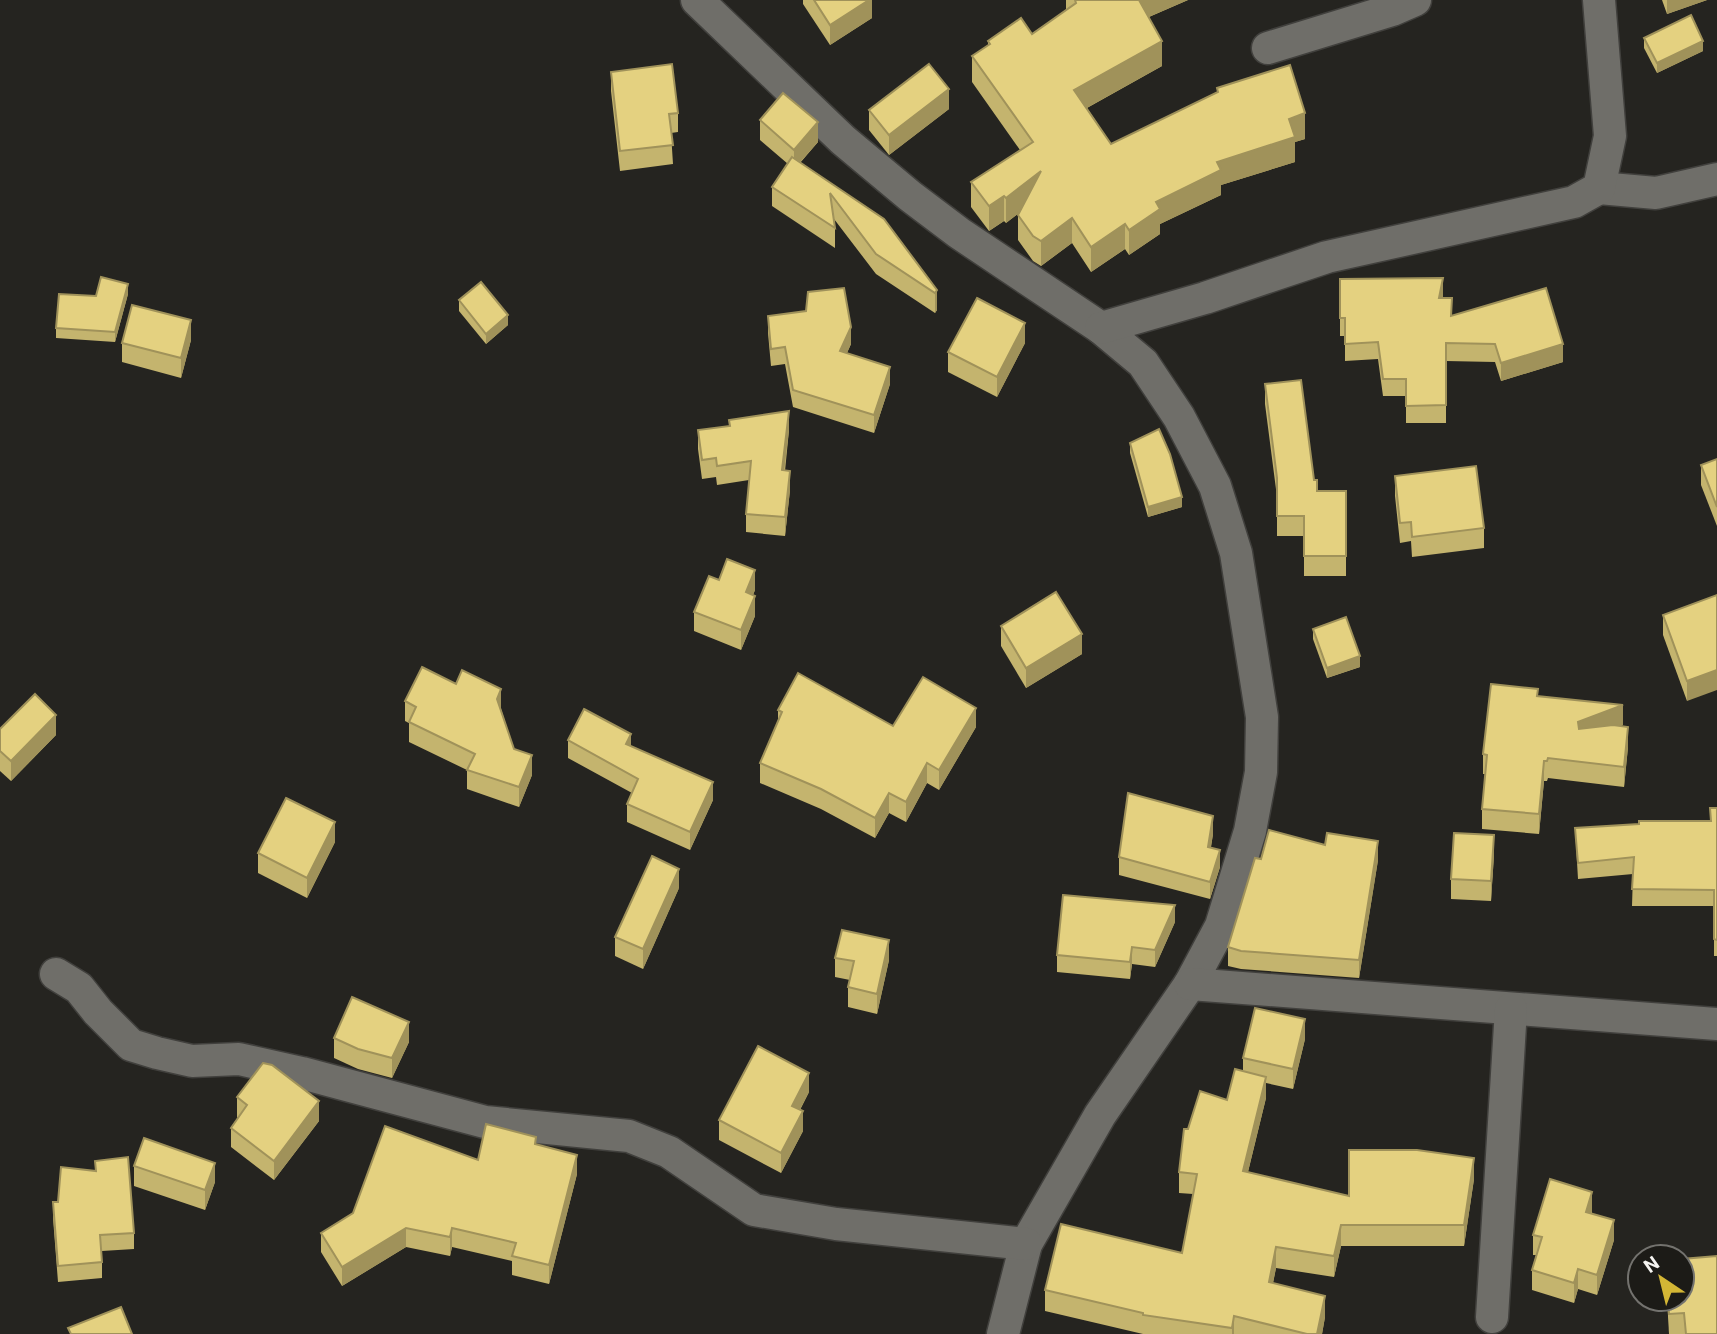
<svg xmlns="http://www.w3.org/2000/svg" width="1717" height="1334" viewBox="0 0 1717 1334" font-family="Roboto,sans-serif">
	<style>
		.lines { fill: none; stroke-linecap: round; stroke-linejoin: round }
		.street-casing { stroke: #41403d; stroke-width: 35 }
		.street { stroke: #6f6e69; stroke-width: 32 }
		.wall { fill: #c4b46e }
		.shaded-wall { fill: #a0925a }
		.building { fill: #e4d180; stroke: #a0925a; stroke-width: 2 }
	</style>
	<rect width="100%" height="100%" fill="#252420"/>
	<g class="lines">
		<g class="street-casing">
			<g id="street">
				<path d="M 697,0 L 843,140 L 910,196 L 959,233 L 1101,328 L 1143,363 L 1179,417 L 1215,486 L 1236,553 L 1262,717 L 1261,772 L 1250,831 L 1221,926 L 1190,984 L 1100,1115 L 1026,1244 L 1003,1334"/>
				<path d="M 1268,48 L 1392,10 L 1415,0"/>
				<path d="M 1599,188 L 1656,193 L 1717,179"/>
				<path d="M 1101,328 L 1205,298 L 1327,257 L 1574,202 L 1599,188 L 1610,136 L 1599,0"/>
				<path d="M 56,974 L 79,988 L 98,1012 L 131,1045 L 157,1053 L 192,1061 L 239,1059 L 302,1073 L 485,1122 L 629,1136 L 669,1152 L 754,1210 L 836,1224 L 1026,1244"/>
				<path d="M 1190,984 L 1717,1024"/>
				<path d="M 1492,1317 L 1511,1009"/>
			</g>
		</g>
		<use href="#street" class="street"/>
	</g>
	<g class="wall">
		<path d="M 803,0 L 872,0 L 872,18 L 830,45 L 803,4 Z"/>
		<path d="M 1066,0 L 1188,0 L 1149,17 L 1162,66 L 1087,108 L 1111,144 L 1217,92 L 1217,88 L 1305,139 L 1295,142 L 1295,162 L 1221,185 L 1221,195 L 1160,224 L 1160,234 L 1129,255 L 1125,249 L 1091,272 L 1072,243 L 1041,266 L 1033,261 L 1018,240 L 1018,215 L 1019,213 L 1006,223 L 1004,221 L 989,231 L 971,207 L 971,182 L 1020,150 L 972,82 L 972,56 L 988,45 L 988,41 L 1032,34 L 1066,10 Z"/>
		<path d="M 1662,0 L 1707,0 L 1667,14 Z"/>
		<path d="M 1644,38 L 1703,51 L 1657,73 L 1644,48 Z"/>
		<path d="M 611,72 L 678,113 L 678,132 L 671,133 L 673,164 L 620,171 L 611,91 Z"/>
		<path d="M 949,109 L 889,155 L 869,130 L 869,110 Z"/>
		<path d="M 760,120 L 818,142 L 800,163 L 937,290 L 937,310 L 935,313 L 876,274 L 834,219 L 835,228 L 835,248 L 772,206 L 772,187 L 788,164 L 760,140 Z"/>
		<path d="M 1340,279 L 1443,296 L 1442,298 L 1452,316 L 1563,362 L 1501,381 L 1495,362 L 1446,361 L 1446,423 L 1406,423 L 1406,396 L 1383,396 L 1378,359 L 1345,361 L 1345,336 L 1340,336 Z"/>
		<path d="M 128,294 L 115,342 L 56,338 L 56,328 L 96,296 Z"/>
		<path d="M 459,300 L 508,325 L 486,344 L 459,311 Z"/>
		<path d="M 768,316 L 851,344 L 847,353 L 890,384 L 874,433 L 793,407 L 785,364 L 771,366 L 768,333 Z"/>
		<path d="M 191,340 L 181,378 L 122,362 L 122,343 Z"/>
		<path d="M 1025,343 L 997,397 L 948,372 L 948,352 Z"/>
		<path d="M 1265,384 L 1317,491 L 1346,491 L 1346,576 L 1304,576 L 1304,536 L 1277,536 L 1277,497 L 1265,404 Z"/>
		<path d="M 729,420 L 789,430 L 785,471 L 790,490 L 785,536 L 746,532 L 746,514 L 749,480 L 717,485 L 716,477 L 702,479 L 698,449 L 698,430 L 729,426 Z"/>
		<path d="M 1130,443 L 1182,507 L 1148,517 L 1130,453 Z"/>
		<path d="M 1717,459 L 1717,526 L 1701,485 L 1701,465 Z"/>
		<path d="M 1395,476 L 1484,528 L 1484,548 L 1412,557 L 1411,541 L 1400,543 L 1395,496 Z"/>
		<path d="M 719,580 L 755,590 L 753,595 L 755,616 L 741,650 L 694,631 L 694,612 Z"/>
		<path d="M 1717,595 L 1687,701 L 1663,635 L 1663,615 Z"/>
		<path d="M 1001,626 L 1082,654 L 1026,688 L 1001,646 Z"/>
		<path d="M 1313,629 L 1360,667 L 1327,678 L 1313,639 Z"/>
		<path d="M 456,684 L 501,709 L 514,749 L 532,775 L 519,807 L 467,789 L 467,770 L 409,742 L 409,723 L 405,721 L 405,701 Z"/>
		<path d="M 1538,696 L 1623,725 L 1620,726 L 1628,747 L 1624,787 L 1548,778 L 1547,781 L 1544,781 L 1539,834 L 1482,829 L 1482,809 L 1485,774 L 1483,774 L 1483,754 Z"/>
		<path d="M 778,710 L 893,726 L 976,727 L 939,790 L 927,783 L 906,822 L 889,813 L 875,838 L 821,809 L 760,783 L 760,763 L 778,722 Z"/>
		<path d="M 0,729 L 56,735 L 11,781 L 0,771 Z"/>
		<path d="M 568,740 L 631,746 L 713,800 L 690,850 L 627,822 L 627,804 L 632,793 L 568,758 Z"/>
		<path d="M 1710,808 L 1717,808 L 1717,956 L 1714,956 L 1714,906 L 1632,906 L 1633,874 L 1578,879 L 1575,828 L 1710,821 Z"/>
		<path d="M 1213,834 L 1211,847 L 1220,867 L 1210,899 L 1119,875 L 1119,857 Z"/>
		<path d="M 335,842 L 307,898 L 258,873 L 258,853 Z"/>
		<path d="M 1494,854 L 1491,901 L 1451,899 L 1451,879 Z"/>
		<path d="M 1261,859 L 1378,860 L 1359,978 L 1241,969 L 1228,966 L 1228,947 Z"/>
		<path d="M 679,888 L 643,969 L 615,956 L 615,937 Z"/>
		<path d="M 1175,922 L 1155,967 L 1132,964 L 1130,979 L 1057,972 L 1057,955 Z"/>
		<path d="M 835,958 L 889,960 L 877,1014 L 848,1007 L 848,987 L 850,980 L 835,977 Z"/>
		<path d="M 334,1038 L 409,1042 L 392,1078 L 358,1069 L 334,1058 Z"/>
		<path d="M 1305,1039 L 1293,1089 L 1266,1083 L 1266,1098 L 1248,1172 L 1349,1196 L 1474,1179 L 1464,1246 L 1341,1246 L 1334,1277 L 1276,1268 L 1273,1283 L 1325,1317 L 1322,1334 L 1143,1334 L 1045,1311 L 1045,1290 L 1182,1253 L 1193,1194 L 1179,1193 L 1179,1172 L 1188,1129 L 1227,1100 L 1243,1071 L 1243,1058 Z"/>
		<path d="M 809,1092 L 800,1110 L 803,1131 L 781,1173 L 719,1140 L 719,1120 Z"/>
		<path d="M 237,1097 L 319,1121 L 274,1180 L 231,1147 L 231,1128 L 238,1118 L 237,1117 Z"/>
		<path d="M 536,1144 L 577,1174 L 549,1284 L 512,1275 L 512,1261 L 452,1247 L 450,1256 L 406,1247 L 342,1286 L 321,1252 L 321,1233 L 478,1160 Z"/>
		<path d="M 95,1161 L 134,1233 L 134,1249 L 102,1251 L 102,1278 L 58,1282 L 53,1218 L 53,1202 L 58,1202 L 95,1171 Z"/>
		<path d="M 134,1166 L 215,1182 L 205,1210 L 134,1186 Z"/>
		<path d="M 1592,1211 L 1592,1214 L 1614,1240 L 1597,1295 L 1578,1289 L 1574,1303 L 1532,1290 L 1532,1270 L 1536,1255 L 1533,1255 L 1533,1235 Z"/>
		<path d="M 1667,1299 L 1682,1299 L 1717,1334 L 1669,1334 Z"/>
	</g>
	<g class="shaded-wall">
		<path d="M 869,0 L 872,0 L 872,18 L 830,45 L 830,25 Z"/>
		<path d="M 1137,0 L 1188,0 L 1137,22 Z"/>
		<path d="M 1667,0 L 1707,0 L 1667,14 Z"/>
		<path d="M 1162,41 L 1162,66 L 1074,115 L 1074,90 Z"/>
		<path d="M 1703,41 L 1703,51 L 1657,73 L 1657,63 Z"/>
		<path d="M 949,89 L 949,109 L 889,155 L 889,135 Z"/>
		<path d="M 1305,113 L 1305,139 L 1295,142 L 1295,162 L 1221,185 L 1221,195 L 1160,224 L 1160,234 L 1129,255 L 1129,230 L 1156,202 L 1217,162 L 1289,119 Z"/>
		<path d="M 818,122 L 818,142 L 794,169 L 794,150 Z"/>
		<path d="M 1041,171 L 1041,196 L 1006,223 L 1006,198 Z"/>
		<path d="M 1004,196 L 1004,221 L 989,231 L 989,206 Z"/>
		<path d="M 1072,218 L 1072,243 L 1041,266 L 1041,241 Z"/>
		<path d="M 1125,224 L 1125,249 L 1091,272 L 1091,247 Z"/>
		<path d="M 1443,278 L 1443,296 L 1439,315 L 1439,298 Z"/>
		<path d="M 128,284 L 128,294 L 115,342 L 115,332 Z"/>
		<path d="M 937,290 L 937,310 L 935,313 L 935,293 Z"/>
		<path d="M 508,315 L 508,325 L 486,344 L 486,334 Z"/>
		<path d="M 191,320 L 191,340 L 181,378 L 181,358 Z"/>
		<path d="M 1025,323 L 1025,343 L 997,397 L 997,377 Z"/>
		<path d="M 851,327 L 851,344 L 840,368 L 840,351 Z"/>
		<path d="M 1563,344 L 1563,362 L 1501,381 L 1501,363 Z"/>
		<path d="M 890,367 L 890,384 L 874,433 L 874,415 Z"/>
		<path d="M 789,411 L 789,430 L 782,489 L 782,470 Z"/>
		<path d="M 790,471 L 790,490 L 785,536 L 785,517 Z"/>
		<path d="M 1182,497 L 1182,507 L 1148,517 L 1148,507 Z"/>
		<path d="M 755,570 L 755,590 L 746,612 L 746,592 Z"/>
		<path d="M 755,596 L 755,616 L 741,650 L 741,630 Z"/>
		<path d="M 1082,634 L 1082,654 L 1026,688 L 1026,668 Z"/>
		<path d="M 1360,656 L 1360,667 L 1327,678 L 1327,668 Z"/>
		<path d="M 1717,670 L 1717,690 L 1687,701 L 1687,681 Z"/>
		<path d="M 501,689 L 501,709 L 497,719 L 497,699 Z"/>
		<path d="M 1623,705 L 1623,725 L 1578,742 L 1578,722 Z"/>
		<path d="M 976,708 L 976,727 L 939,790 L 939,770 Z"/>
		<path d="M 56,715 L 56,735 L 11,781 L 11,761 Z"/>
		<path d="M 1628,727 L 1628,747 L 1624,787 L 1624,767 Z"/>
		<path d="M 631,734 L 631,752 L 626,744 Z"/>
		<path d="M 532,755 L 532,775 L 519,807 L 519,787 Z"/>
		<path d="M 1544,761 L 1544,781 L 1539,834 L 1539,814 Z"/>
		<path d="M 927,763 L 927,783 L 906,822 L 906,802 Z"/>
		<path d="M 713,782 L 713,800 L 690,850 L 690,832 Z"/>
		<path d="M 889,793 L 889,813 L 875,838 L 875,818 Z"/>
		<path d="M 1213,816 L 1213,834 L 1208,864 L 1208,847 Z"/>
		<path d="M 335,822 L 335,842 L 307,898 L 307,878 Z"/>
		<path d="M 1494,835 L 1494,854 L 1491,901 L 1491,881 Z"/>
		<path d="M 1378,841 L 1378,860 L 1359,978 L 1359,960 Z"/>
		<path d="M 1220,850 L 1220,867 L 1210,899 L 1210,882 Z"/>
		<path d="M 679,869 L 679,888 L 643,969 L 643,949 Z"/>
		<path d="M 1175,905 L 1175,922 L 1155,967 L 1155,950 Z"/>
		<path d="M 889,940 L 889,960 L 877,1014 L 877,994 Z"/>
		<path d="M 1132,947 L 1132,964 L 1130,979 L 1130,962 Z"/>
		<path d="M 1305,1019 L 1305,1039 L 1293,1089 L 1293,1069 Z"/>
		<path d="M 409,1022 L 409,1042 L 392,1078 L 392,1058 Z"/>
		<path d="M 809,1073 L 809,1092 L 792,1125 L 792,1106 Z"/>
		<path d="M 1266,1077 L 1266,1098 L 1243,1192 L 1243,1171 Z"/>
		<path d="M 319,1101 L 319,1121 L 274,1180 L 274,1161 Z"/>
		<path d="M 803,1111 L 803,1131 L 781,1173 L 781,1153 Z"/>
		<path d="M 577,1155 L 577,1174 L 549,1284 L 549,1265 Z"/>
		<path d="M 1474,1158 L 1474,1179 L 1464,1246 L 1464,1225 Z"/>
		<path d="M 215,1163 L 215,1182 L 205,1210 L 205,1190 Z"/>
		<path d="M 1592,1192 L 1592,1211 L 1586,1232 L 1586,1212 Z"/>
		<path d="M 1614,1220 L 1614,1240 L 1597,1295 L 1597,1275 Z"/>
		<path d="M 1341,1225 L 1341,1246 L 1334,1277 L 1334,1256 Z"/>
		<path d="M 406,1228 L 406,1247 L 342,1286 L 342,1267 Z"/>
		<path d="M 452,1228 L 452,1247 L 450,1256 L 450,1237 Z"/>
		<path d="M 1276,1247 L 1276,1268 L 1269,1303 L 1269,1282 Z"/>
		<path d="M 1578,1269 L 1578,1289 L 1574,1303 L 1574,1283 Z"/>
		<path d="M 1325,1296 L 1325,1317 L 1322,1334 L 1317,1334 Z"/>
		<path d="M 1234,1316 L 1234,1334 L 1232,1334 L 1232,1328 Z"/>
	</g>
	<g class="building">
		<path d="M 814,0 L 869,0 L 830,25 Z"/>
		<path d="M 1075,0 L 1139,0 L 1162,41 L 1074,90 L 1111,144 L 1218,92 L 1217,88 L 1290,65 L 1305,113 L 1289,119 L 1295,137 L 1217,162 L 1221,170 L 1156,202 L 1160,209 L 1129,230 L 1125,224 L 1091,247 L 1072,218 L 1041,241 L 1033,236 L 1018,215 L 1041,171 L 1006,198 L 1004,196 L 989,206 L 971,182 L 1033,142 L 972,56 L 990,44 L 988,41 L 1021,18 L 1032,34 L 1076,3 Z"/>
		<path d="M 1691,15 L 1703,41 L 1657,63 L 1644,38 Z"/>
		<path d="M 672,64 L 678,113 L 669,114 L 673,145 L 620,151 L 611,72 Z"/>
		<path d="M 929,64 L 949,89 L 889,135 L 869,110 Z"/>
		<path d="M 783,93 L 818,122 L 794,150 L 760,120 Z"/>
		<path d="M 792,157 L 884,219 L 937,290 L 935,293 L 876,254 L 830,193 L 835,228 L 772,187 Z"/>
		<path d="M 101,277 L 128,284 L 115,332 L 56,328 L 59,294 L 96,296 Z"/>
		<path d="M 1443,278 L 1439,298 L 1452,298 L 1451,316 L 1546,288 L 1563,344 L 1501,363 L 1495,344 L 1446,343 L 1446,405 L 1406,406 L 1406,379 L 1383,379 L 1378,342 L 1345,344 L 1345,318 L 1340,318 L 1340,279 Z"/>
		<path d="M 481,282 L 508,315 L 486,334 L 459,300 Z"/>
		<path d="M 844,288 L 851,327 L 840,351 L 890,367 L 874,415 L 793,390 L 785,347 L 771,349 L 768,316 L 806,311 L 808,292 Z"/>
		<path d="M 977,298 L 1025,323 L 997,377 L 948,352 Z"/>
		<path d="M 132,305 L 191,320 L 181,358 L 122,343 Z"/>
		<path d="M 1301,380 L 1314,480 L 1317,480 L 1317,491 L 1346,491 L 1346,556 L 1304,556 L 1304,516 L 1277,516 L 1277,478 L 1265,384 Z"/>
		<path d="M 789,411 L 782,470 L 790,471 L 785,517 L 746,514 L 751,461 L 717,466 L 716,458 L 702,460 L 698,430 L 730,426 L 729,420 Z"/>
		<path d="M 1159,429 L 1170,454 L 1182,497 L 1148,507 L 1130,443 Z"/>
		<path d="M 1717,459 L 1717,507 L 1701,465 Z"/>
		<path d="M 1476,466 L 1484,528 L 1412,537 L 1411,522 L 1400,523 L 1395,476 Z"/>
		<path d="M 727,559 L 755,570 L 746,592 L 755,596 L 741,630 L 694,612 L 709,576 L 719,580 Z"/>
		<path d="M 1056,592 L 1082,634 L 1026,668 L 1001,626 Z"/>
		<path d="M 1717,595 L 1717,670 L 1687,681 L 1663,615 Z"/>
		<path d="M 1346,617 L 1360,656 L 1327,668 L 1313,629 Z"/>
		<path d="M 422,667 L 456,684 L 462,670 L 501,689 L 497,699 L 514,749 L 532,755 L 519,787 L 467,770 L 475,754 L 409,722 L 416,707 L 405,701 Z"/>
		<path d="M 798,673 L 893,726 L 923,677 L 976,708 L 939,770 L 927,763 L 906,802 L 889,793 L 875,818 L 821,789 L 760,763 L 782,712 L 778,710 Z"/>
		<path d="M 1491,684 L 1538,689 L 1537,696 L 1623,705 L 1578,722 L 1579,729 L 1613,725 L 1628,727 L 1624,767 L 1548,758 L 1547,761 L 1544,761 L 1539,814 L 1482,809 L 1487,755 L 1483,754 Z"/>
		<path d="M 35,694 L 56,715 L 11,761 L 0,751 L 0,729 Z"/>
		<path d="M 584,709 L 631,734 L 626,744 L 713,782 L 690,832 L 627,804 L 638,779 L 568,740 Z"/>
		<path d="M 1128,793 L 1213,816 L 1208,847 L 1220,850 L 1210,882 L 1119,857 Z"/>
		<path d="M 286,798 L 335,822 L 307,878 L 258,853 Z"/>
		<path d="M 1710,808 L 1717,808 L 1717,940 L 1714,939 L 1714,890 L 1632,889 L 1634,857 L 1578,863 L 1575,828 L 1639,824 L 1639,821 L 1711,821 Z"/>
		<path d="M 1269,830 L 1325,845 L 1327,833 L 1378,841 L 1359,960 L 1241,951 L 1228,947 L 1255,858 L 1261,859 Z"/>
		<path d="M 1454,833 L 1494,835 L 1491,881 L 1451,879 Z"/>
		<path d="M 652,856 L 679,869 L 643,949 L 615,937 Z"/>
		<path d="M 1063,895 L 1175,905 L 1155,950 L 1132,947 L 1130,962 L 1057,955 Z"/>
		<path d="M 842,930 L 889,940 L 877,994 L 848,987 L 854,961 L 835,958 Z"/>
		<path d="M 352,997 L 409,1022 L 392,1058 L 358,1049 L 334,1038 Z"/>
		<path d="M 1255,1008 L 1305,1019 L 1293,1069 L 1243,1058 Z"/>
		<path d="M 758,1046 L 809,1073 L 792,1106 L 803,1111 L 781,1153 L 719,1120 Z"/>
		<path d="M 263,1063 L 272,1065 L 319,1101 L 274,1161 L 231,1128 L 247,1105 L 237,1097 Z"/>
		<path d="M 1235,1069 L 1266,1077 L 1243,1171 L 1349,1196 L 1349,1150 L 1417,1150 L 1474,1158 L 1464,1225 L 1341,1225 L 1334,1256 L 1276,1247 L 1269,1282 L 1325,1296 L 1317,1334 L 1307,1334 L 1234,1316 L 1232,1328 L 1143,1315 L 1143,1313 L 1045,1290 L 1061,1224 L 1182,1253 L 1197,1174 L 1179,1172 L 1184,1129 L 1188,1129 L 1200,1091 L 1227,1100 Z"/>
		<path d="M 486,1124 L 536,1137 L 535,1144 L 577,1155 L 549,1265 L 512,1256 L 516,1243 L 452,1228 L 450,1237 L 406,1228 L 342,1267 L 321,1233 L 353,1213 L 385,1126 L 478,1160 Z"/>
		<path d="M 144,1138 L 215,1163 L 205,1190 L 134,1166 Z"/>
		<path d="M 128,1157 L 134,1233 L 100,1235 L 102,1262 L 58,1266 L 53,1202 L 58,1202 L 61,1167 L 96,1171 L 95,1161 Z"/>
		<path d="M 1550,1179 L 1592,1192 L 1586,1212 L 1614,1220 L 1597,1275 L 1578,1269 L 1574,1283 L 1532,1270 L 1542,1237 L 1533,1235 Z"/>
		<path d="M 1717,1256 L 1717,1334 L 1686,1334 L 1684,1313 L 1669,1314 L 1668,1299 L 1682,1299 L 1682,1259 Z"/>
		<path d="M 121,1307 L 132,1334 L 71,1334 L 68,1328 Z"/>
	</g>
	<g transform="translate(1661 1278) rotate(325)"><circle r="33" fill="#1c1b17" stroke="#73726e" stroke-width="2"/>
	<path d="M0-5L12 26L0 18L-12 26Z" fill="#d3b635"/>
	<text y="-10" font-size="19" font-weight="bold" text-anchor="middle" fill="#f5f4f1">N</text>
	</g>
</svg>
